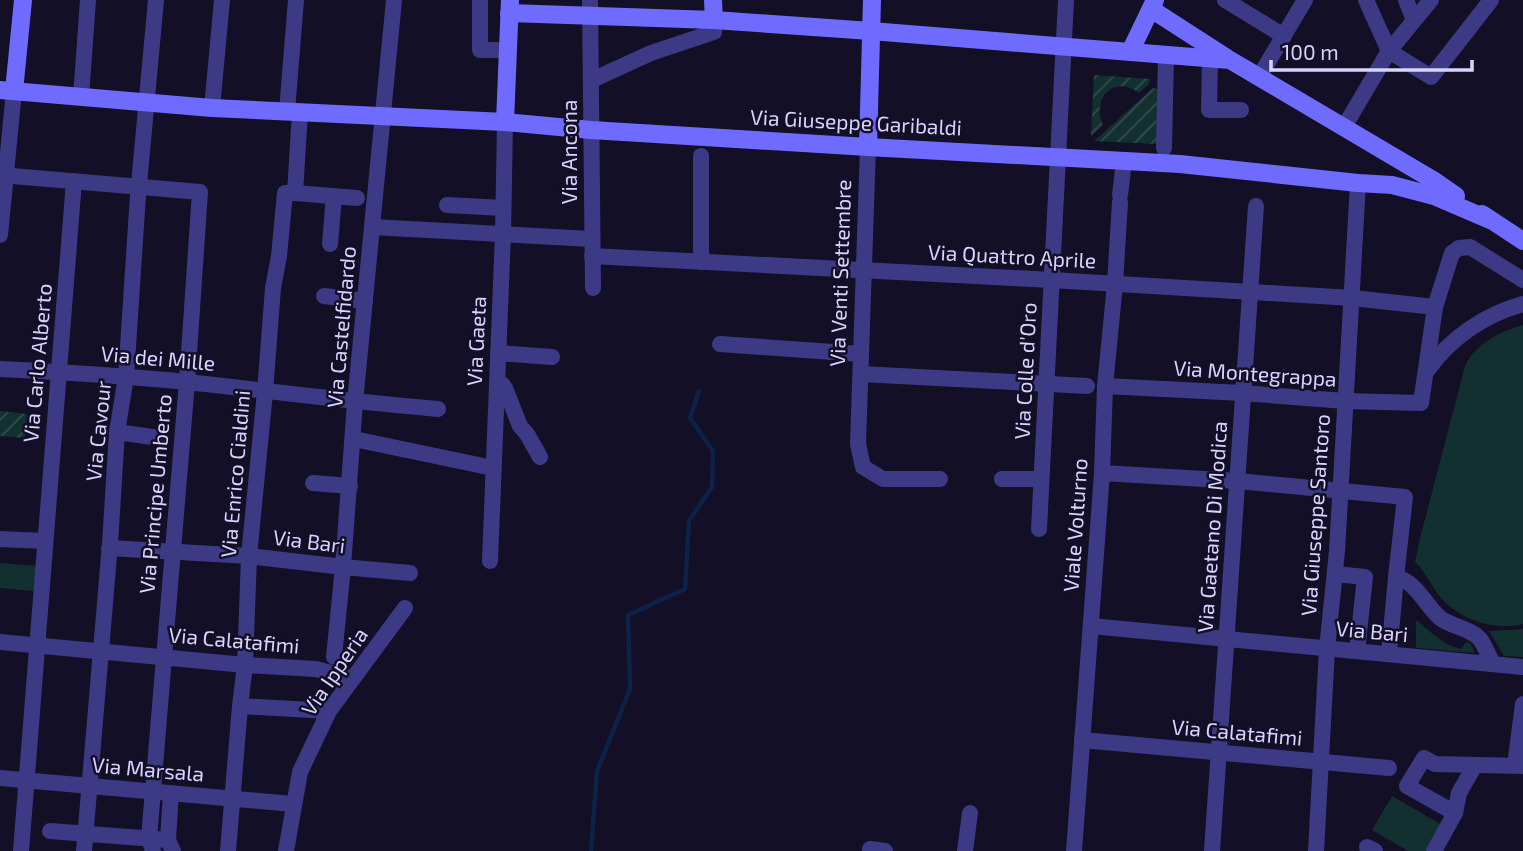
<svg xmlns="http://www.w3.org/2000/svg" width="1523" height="851" viewBox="0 0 1523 851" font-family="'Exo 2',sans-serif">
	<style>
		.grass { fill: #12302f }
		.garden { fill: url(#garden-furrows) }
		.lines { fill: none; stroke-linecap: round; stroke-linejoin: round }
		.stream { stroke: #0c2248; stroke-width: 4.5 }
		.street { stroke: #3d3a85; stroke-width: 16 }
		.secondary { stroke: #6f6bff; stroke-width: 18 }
		.labels { text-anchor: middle; stroke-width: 5; stroke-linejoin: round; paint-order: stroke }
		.street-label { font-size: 21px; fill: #d9d4ff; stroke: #130f26 }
	</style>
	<defs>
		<pattern id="garden-furrows" width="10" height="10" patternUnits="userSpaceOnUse" patternTransform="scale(1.75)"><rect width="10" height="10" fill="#12302f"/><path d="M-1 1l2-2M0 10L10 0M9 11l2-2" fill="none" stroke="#344d4e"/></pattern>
	</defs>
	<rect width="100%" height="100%" fill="#130f26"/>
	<g class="grass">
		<path d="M 1523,325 L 1523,624 C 1495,631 1460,620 1441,598 C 1431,586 1426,572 1415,562 L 1419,542 L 1465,366 C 1475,344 1501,331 1523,325 Z"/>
		<path d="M 0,563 L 37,566 L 34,591 L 0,588 Z"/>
		<path d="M 1416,620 C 1430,631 1444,646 1461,649 L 1466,642 C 1472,643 1473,648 1474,653 L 1416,648 Z"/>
		<path d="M 1523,629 L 1523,657 L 1504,656 L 1489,631 Z"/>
		<path d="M 1392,796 L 1442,825 L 1427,851 L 1408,851 L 1372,830 Z"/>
	</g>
	<g class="garden">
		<path d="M 1094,75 L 1150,79 L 1149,84 L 1139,93 C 1114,74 1091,98 1103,125 L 1091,136 Z"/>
		<path d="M 1153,88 L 1159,89 L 1157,144 L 1094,141 Z"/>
		<path d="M 0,411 L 27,414 L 25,438 L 0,436 Z"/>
	</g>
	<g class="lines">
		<path class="stream" d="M 591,851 L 597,771 L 630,689 L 628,615 L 685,589 L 689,521 L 712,487 L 713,451 L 690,418 L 699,391"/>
		<g class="street">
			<path d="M 480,0 L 480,50 L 508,50"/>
			<path d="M 590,0 L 593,288"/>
			<path d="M 1225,0 L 1284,36"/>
			<path d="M 1366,0 L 1389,51"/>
			<path d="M 1406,0 L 1414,20"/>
			<path d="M 1389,51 L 1431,77 L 1491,0"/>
			<path d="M 1210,58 L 1209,110 L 1241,110"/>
			<path d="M 1259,77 L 1305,0"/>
			<path d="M 592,80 L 651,53 L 714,32 L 714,20"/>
			<path d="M 81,97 L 88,0"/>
			<path d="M 212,108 L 222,0"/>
			<path d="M 287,111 L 296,0"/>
			<path d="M 1344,127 L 1389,51 L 1431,0"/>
			<path d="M 868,147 L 858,444 L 863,467 L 883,479 L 940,479"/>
			<path d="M 1164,148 L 1166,55"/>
			<path d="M 701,156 L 701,262"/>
			<path d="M 0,175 L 200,192 L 187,382 L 149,838 L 153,851"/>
			<path d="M 295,193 L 357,198"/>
			<path d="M 1120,195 L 1124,162"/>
			<path d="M 447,205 L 503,208"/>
			<path d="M 372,227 L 592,239"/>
			<path d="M 0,235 L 14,91"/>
			<path d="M 330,244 L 334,196"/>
			<path d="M 592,256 L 1052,280 L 1352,298 L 1435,307"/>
			<path d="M 324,296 L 365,301"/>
			<path d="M 720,344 L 861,354"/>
			<path d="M 498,353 L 552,357"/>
			<path d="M 0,369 C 62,372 125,376 187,382 C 271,391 354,402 438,409"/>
			<path d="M 1427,371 C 1450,338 1484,315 1523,304"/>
			<path d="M 861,374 L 1087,386"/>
			<path d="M 497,383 L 502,384 L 505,388 L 520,426 L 527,434 L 540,457"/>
			<path d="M 1105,386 L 1242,393 L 1345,401 L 1421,403 L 1435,307 L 1452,253 L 1459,248 L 1470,247 L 1523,280"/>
			<path d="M 117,432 L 159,438"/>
			<path d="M 354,439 L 493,468"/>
			<path d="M 1102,473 L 1238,481 L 1405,497 L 1396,577 L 1389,654"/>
			<path d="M 1002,479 L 1041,479"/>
			<path d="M 313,483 L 350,486"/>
			<path d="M 1039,529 L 1066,0"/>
			<path d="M 0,539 L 45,541"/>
			<path d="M 109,548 L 249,556 L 343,567 L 410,573"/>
			<path d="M 490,561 L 503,234 L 505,122"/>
			<path d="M 1335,574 L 1365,577 L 1357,651"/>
			<path d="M 1396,577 C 1417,582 1425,605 1440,618 C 1452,627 1470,628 1480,639 C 1485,646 1489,656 1493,664"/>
			<path d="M 1091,626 L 1523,667"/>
			<path d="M 0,642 L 245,665 L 316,669 L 352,679"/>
			<path d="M 334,657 L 343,567 L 355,402 L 394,0"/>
			<path d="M 240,706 L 329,711"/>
			<path d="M 1082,740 L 1389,768"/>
			<path d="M 1515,765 L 1523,704"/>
			<path d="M 0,778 L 293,804"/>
			<path d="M 171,793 L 168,840 L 173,851"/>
			<path d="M 1455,813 L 1407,786 L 1424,758 L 1435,764 L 1523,766"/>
			<path d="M 50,831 L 168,840"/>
			<path d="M 1367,847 L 1375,851"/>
			<path d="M 870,849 L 885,851"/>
			<path d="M 21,851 L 74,181"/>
			<path d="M 84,851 L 110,544 L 117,432 L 126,377 L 138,195 L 156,0"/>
			<path d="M 228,851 L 240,706 L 245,665 L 249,556 L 265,392 L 273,288 L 279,256 L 285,193 L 295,193 L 300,112"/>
			<path d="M 286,851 L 300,772 L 329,711 L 405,608"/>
			<path d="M 965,851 L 970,813"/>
			<path d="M 1074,851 L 1102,473 L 1105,386 L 1115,284 L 1120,202"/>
			<path d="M 1212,851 L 1256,206"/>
			<path d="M 1316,851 L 1327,649 L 1337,551 L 1358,183"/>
			<path d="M 1434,851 L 1455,813 L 1459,793 L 1475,765"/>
		</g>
		<g class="secondary">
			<path d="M 713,0 L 714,20"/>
			<path d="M 1151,9 L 1227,58"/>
			<path d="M 509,13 L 714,20 L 871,31 L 1230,60 L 1433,180 L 1456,196"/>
			<path d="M 1130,52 L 1155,0"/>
			<path d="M 0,90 L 212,108 L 505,122 L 591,130 L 868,147 L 1180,164 L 1358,183 L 1392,185 L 1434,196 L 1490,220"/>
			<path d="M 14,91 L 23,0"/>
			<path d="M 505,122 L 510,0"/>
			<path d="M 868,147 L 872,0"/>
			<path d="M 1482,214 L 1523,241"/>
		</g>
	</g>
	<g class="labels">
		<g class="street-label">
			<text transform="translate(856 123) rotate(3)" y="7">Via Giuseppe Garibaldi</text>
			<text transform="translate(570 152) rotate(-90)" y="7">Via Ancona</text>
			<text transform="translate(1012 257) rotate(3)" y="7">Via Quattro Aprile</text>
			<text transform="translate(841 273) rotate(-88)" y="7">Via Venti Settembre</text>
			<text transform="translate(342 327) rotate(-85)" y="7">Via Castelfidardo</text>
			<text transform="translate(477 341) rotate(-87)" y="7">Via Gaeta</text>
			<text transform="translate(158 359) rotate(5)" y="7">Via dei Mille</text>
			<text transform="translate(38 363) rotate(-85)" y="7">Via Carlo Alberto</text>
			<text transform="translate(1026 371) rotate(-87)" y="7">Via Colle d'Oro</text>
			<text transform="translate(1255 374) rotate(4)" y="7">Via Montegrappa</text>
			<text transform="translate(99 431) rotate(-84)" y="7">Via Cavour</text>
			<text transform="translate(236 474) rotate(-85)" y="7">Via Enrico Cialdini</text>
			<text transform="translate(156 494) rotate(-85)" y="7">Via Principe Umberto</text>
			<text transform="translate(1316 515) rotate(-86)" y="7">Via Giuseppe Santoro</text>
			<text transform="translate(1076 525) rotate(-86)" y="7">Viale Volturno</text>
			<text transform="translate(1213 527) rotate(-86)" y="7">Via Gaetano Di Modica</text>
			<text transform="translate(309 542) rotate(7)" y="7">Via Bari</text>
			<text transform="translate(1372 632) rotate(5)" y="7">Via Bari</text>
			<text transform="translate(234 641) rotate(5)" y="7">Via Calatafimi</text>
			<text transform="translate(335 672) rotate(-56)" y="7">Via Ipperia</text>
			<text transform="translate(1237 733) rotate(5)" y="7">Via Calatafimi</text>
			<text transform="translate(148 770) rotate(5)" y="7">Via Marsala</text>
		</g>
	</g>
	<path d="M1271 60v10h201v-10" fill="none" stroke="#d9d4ff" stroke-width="3.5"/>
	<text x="1282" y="60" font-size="21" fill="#d9d4ff" stroke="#130f26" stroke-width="5" paint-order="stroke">100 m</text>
</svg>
